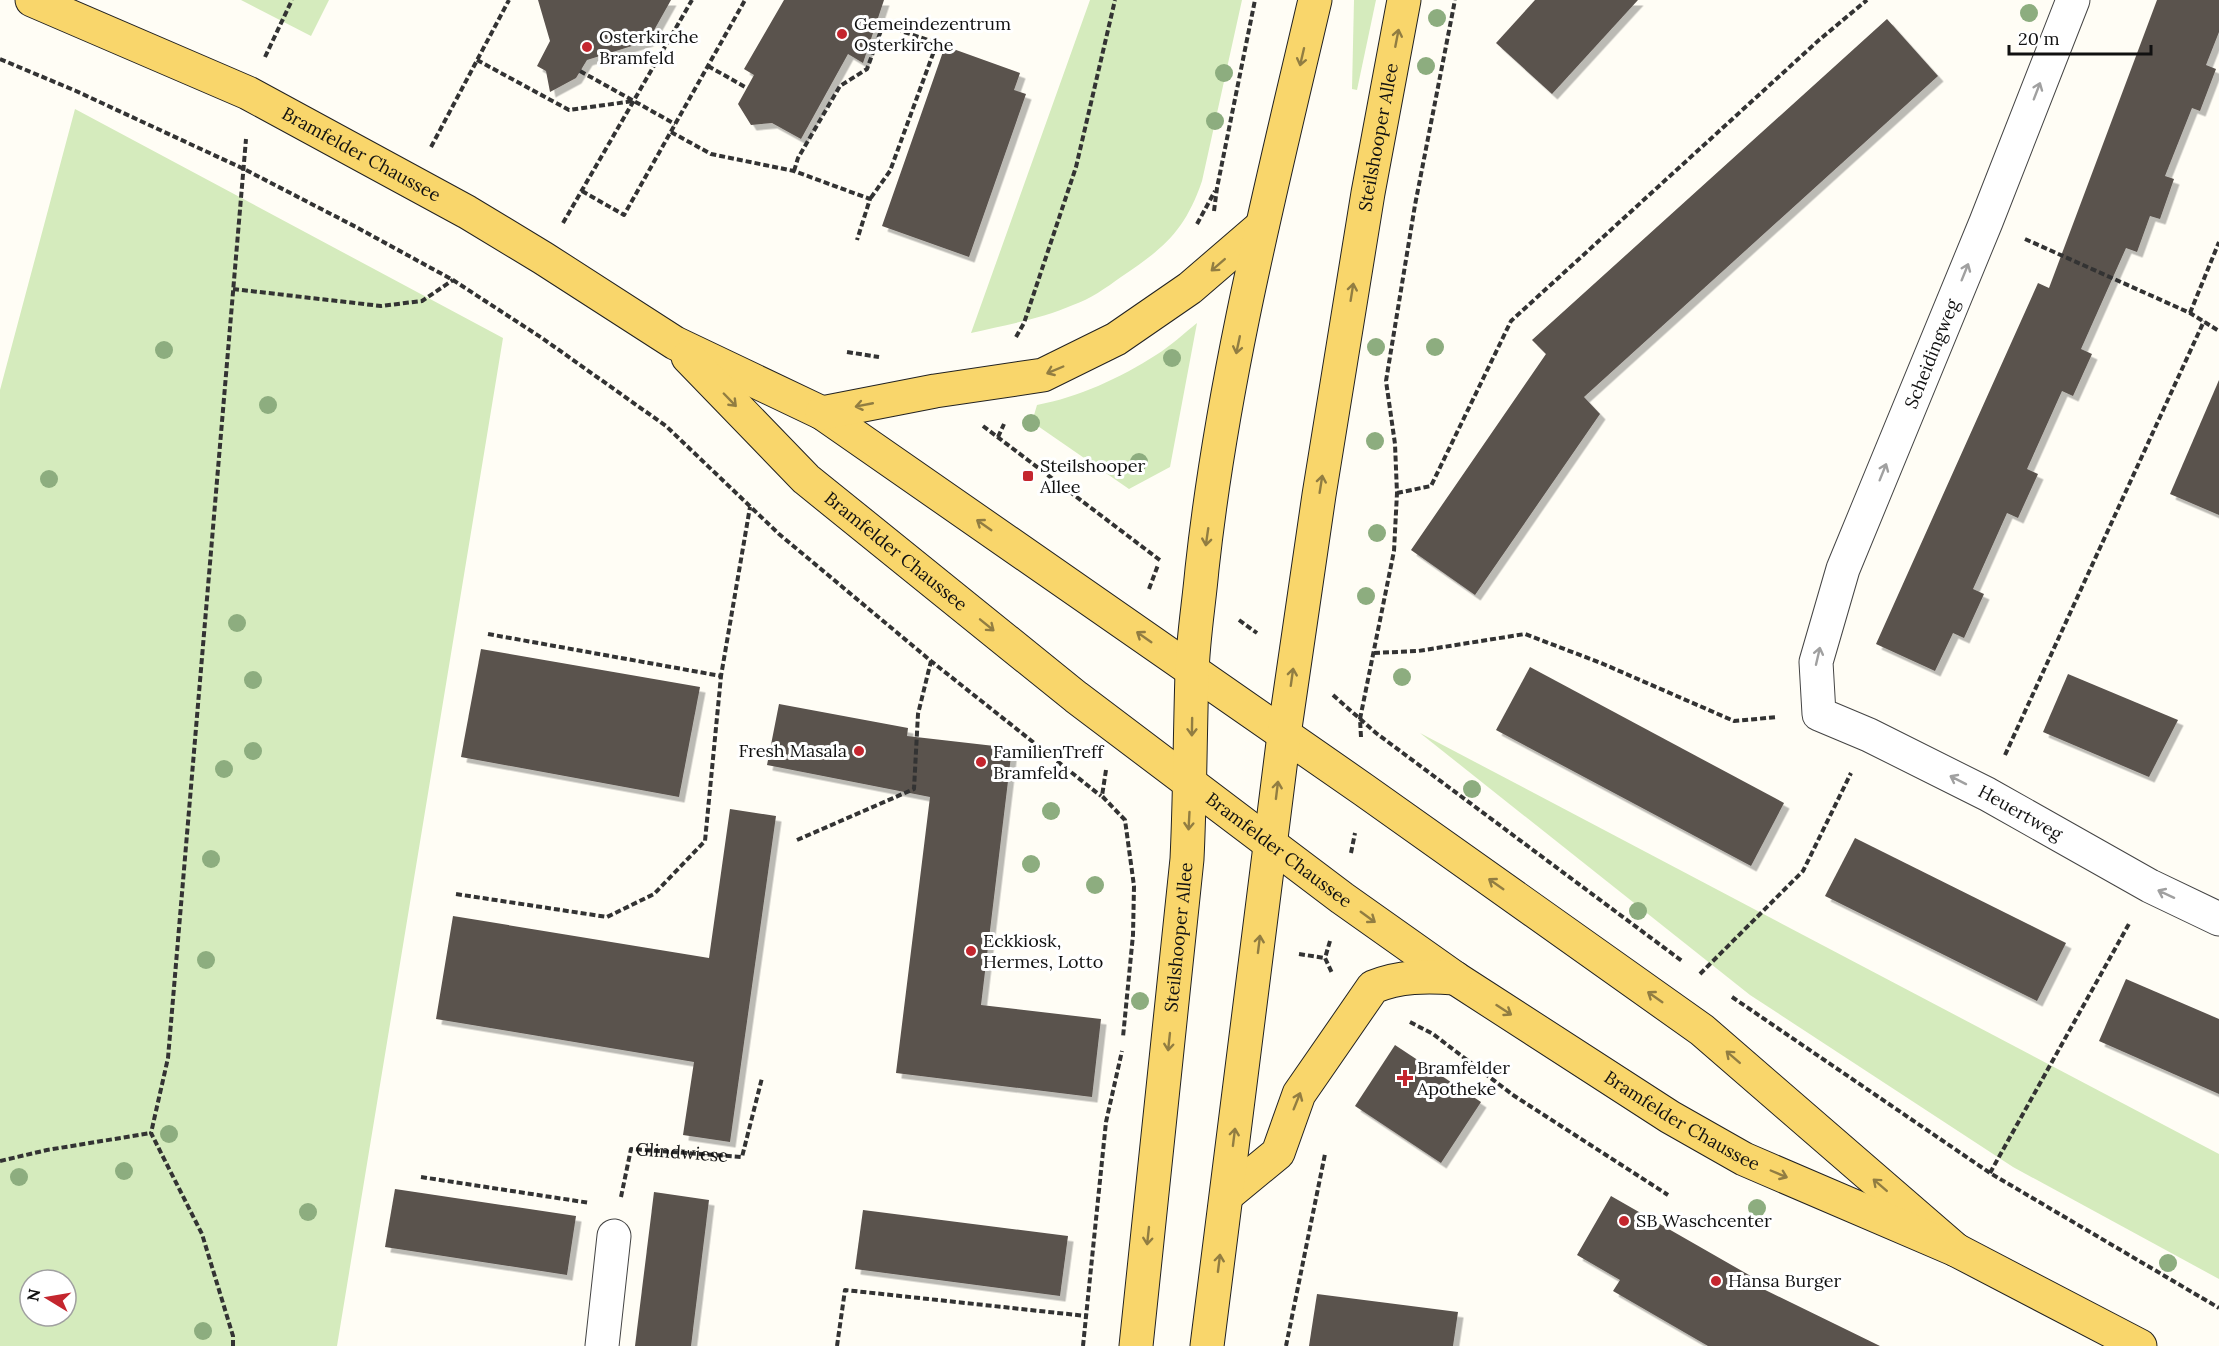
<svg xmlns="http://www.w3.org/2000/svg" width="2219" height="1346" viewBox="0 0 2219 1346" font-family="Lora,serif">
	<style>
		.green { fill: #d5ebbd; fill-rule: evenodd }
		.building { fill: #5a524d; filter: url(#shadow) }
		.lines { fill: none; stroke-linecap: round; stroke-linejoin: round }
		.minor-casing { stroke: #444; stroke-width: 35 }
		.major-casing { stroke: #222; stroke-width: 35 }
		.path { stroke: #333; stroke-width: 4; stroke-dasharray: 6 3; stroke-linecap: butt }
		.minor { stroke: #fff; stroke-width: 33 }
		.major { stroke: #f9d66b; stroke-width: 33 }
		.tree { fill: #8dad7f }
		.oneway { stroke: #917d42 }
		.oneway2 { stroke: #a0a0a0 }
		.poi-dot { fill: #c4262e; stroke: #fff; stroke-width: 2 }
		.labels { text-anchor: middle; stroke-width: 6; stroke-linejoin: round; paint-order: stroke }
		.poi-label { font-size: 18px; fill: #111; stroke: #fff; text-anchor: start }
		.street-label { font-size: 18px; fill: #111; stroke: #fff }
	</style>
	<defs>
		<filter id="shadow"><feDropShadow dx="5.5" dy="5.5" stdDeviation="0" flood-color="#0004"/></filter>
	</defs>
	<rect width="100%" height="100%" fill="#fffdf5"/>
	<g class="green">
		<path d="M 241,0 L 329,0 L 311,36 Z"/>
		<path d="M 1090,0 L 1242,0 L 1202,181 C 1185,231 1163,249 1121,277 C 1106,288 1090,299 1073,305 C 1041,319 1005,325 971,333 Z"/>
		<path d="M 1354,0 L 1376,0 L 1357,90 L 1352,89 Z"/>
		<path d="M 75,109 L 503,338 L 337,1346 L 0,1346 L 0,390 ZM 30,1280 L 66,1280 L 66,1316 L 30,1316 Z"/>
		<path d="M 1197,323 L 1170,467 L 1129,489 L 1032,422 L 1037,405 C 1079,397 1120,378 1156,355 C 1171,346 1184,333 1197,323 Z"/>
		<path d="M 1420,733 L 2219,1154 L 2219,1279 L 2013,1167 L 1750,995 Z"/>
	</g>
	<g class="building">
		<path d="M 538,0 L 671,0 L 648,41 L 587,60 L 576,78 L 550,92 L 546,71 L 537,66 L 550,41 Z"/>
		<path d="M 784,0 L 884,0 L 863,63 L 848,54 L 801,139 L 772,123 L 751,125 L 738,104 L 754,75 L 744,69 Z"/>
		<path d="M 1535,0 L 1638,0 L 1552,94 L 1496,43 Z"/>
		<path d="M 2157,0 L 2219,0 L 2219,32 L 2206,65 L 2216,69 L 2200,111 L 2192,108 L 2165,176 L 2174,179 L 2160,219 L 2150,216 L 2137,252 L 2126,248 L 2081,349 L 2092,354 L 2073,396 L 2062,391 L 2027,469 L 2038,474 L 2018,518 L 2007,513 L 1973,589 L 1984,594 L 1964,638 L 1953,633 L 1935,671 L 1876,644 L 2038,283 L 2049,288 Z"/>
		<path d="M 1887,19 L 1938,76 L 1584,397 L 1600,414 L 1475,595 L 1411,550 L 1546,354 L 1532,340 Z"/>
		<path d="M 945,46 L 1020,73 L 1014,90 L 1026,94 L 969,257 L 882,226 Z"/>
		<path d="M 2219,380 L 2219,515 L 2170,494 Z"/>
		<path d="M 481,649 L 700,687 L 679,797 L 461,757 Z"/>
		<path d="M 1530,667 L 1784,803 L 1751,866 L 1496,730 Z"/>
		<path d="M 2068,674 L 2178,720 L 2149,777 L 2043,732 Z"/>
		<path d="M 779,704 L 908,728 L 907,736 L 1012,748 L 981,1005 L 1101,1019 L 1092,1097 L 896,1073 L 930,797 L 767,765 Z"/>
		<path d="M 730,809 L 776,816 L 730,1142 L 683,1135 L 694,1062 L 436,1019 L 453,916 L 709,958 Z"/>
		<path d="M 1855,838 L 2066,943 L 2037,1001 L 1825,896 Z"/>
		<path d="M 2126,979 L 2219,1019 L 2219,1094 L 2099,1041 Z"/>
		<path d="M 1395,1045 L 1481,1102 L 1441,1163 L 1355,1106 Z"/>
		<path d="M 395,1189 L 576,1216 L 567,1275 L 385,1247 Z"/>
		<path d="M 654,1192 L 709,1200 L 691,1346 L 635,1346 Z"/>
		<path d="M 1611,1196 L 1756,1279 L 1753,1284 L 1880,1346 L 1708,1346 L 1613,1291 L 1620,1280 L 1577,1255 Z"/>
		<path d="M 863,1210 L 1068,1236 L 1060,1296 L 855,1269 Z"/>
		<path d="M 1317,1294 L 1458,1312 L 1453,1346 L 1309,1346 Z"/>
	</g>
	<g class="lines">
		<g class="minor-casing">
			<g id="minor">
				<path id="s2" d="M 2073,0 L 1986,222 L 1843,569 L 1816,662 L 1819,714 L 1869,735 L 1987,794 L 2150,886 L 2219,919"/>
				<path d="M 602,1346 L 614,1236"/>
			</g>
		</g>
		<g class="major-casing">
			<g id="major">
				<path id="s3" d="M 32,0 L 248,93 L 467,212 L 543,258 L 675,343 L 822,413 L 1364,790 L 1702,1030 L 1956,1250"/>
				<path id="s4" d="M 688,357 L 806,479 L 1076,697 L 1342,898 L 1455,978 L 1670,1117 L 1744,1159 L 1956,1250 L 2140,1346"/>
				<path d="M 822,413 L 935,391 L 1043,375 L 1116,339 L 1190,288 L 1262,226"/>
				<path d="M 1227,1195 L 1278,1153 L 1299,1094 L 1373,987 C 1400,976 1426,976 1455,978"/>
				<path id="s5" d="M 1136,1346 L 1187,859 C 1190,797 1190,735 1192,673 C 1193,639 1199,603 1202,569 C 1223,377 1271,188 1315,0"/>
				<path id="s6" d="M 1207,1346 L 1284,735 L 1319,495 L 1368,193 L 1404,0"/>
			</g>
		</g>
		<g class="path">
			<path d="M 265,57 L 292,0"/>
			<path d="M 0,59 L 76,91 L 244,169 L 356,227 L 453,280 L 542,338 L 666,426 L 779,534 L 931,661 L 1101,796"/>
			<path d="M 477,60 L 569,110 L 634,101"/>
			<path d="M 708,66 L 747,88"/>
			<path d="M 580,71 L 675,124"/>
			<path d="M 671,132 L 711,154 L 794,171 L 870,199 L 857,240"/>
			<path d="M 431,147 L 509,0"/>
			<path d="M 794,171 L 798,158 L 840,86 L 867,69 L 883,25 L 937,43 L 890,171 L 870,199"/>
			<path d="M 582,191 L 624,215 L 745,0"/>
			<path d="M 1214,211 L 1217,188 L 1255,0"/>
			<path d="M 563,223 L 692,0"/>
			<path d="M 1197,224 L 1215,191"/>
			<path d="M 2025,239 L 2190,313 L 2219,331"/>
			<path d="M 233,289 L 381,306 L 422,301 L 453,280"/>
			<path d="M 2190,313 L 2219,242"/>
			<path d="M 1016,337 L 1024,323 L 1076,167 L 1115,0"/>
			<path d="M 847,352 L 879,357"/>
			<path d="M 983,426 L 1161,561"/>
			<path d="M 998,437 L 1004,424"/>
			<path d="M 1397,493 L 1431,486 L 1511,321 L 1819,40 L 1867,0"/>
			<path d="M 1149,589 L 1158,565"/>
			<path d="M 1239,620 L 1257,633"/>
			<path d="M 488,634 L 721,676 L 750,507"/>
			<path d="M 1374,653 L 1418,651 L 1525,634 L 1601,663 L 1734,721 L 1778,717"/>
			<path d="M 1333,695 L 1376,733 L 1682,961"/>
			<path d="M 1361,737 L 1360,719 L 1394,551 L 1397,493 L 1395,444 L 1386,381 L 1415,205 L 1455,0"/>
			<path d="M 2005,755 L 2204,321"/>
			<path d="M 1106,770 L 1102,796 L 1125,820 L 1134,886 L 1133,935 L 1123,1037"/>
			<path d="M 797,840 L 914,789 L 918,714 L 931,661"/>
			<path d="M 1351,853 L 1355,833"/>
			<path d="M 456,894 L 607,917 L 654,894 L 705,841 L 721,676"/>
			<path d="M 1330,941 L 1325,958 L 1332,973"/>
			<path d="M 1299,954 L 1325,958"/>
			<path d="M 1700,974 L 1803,871 L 1851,773"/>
			<path d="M 1732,997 L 1990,1173 L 2219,1308"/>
			<path d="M 1410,1022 L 1433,1034 L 1513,1095 L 1668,1195"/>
			<path d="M 0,1161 L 47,1150 L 151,1133"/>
			<path d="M 1990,1173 L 2130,922"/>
			<path d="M 421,1177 L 590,1203"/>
			<path id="s1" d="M 621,1197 L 631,1149 L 742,1157 L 762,1078"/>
			<path d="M 233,1346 L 233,1336 L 202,1234 L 151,1133 L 168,1058 L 246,139"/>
			<path d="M 837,1346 L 845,1290 L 1086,1316"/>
			<path d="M 1083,1346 L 1106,1122 L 1122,1051"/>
			<path d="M 1286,1346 L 1325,1154"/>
		</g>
		<use href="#minor" class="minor"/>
		<use href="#major" class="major"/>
	</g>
	<g class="tree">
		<circle cx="2029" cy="13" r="9"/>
		<circle cx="1437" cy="18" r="9"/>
		<circle cx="1426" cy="66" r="9"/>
		<circle cx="1224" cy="73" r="9"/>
		<circle cx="1215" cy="121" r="9"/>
		<circle cx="1376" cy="347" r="9"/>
		<circle cx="1435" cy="347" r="9"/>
		<circle cx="164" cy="350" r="9"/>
		<circle cx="1172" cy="358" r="9"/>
		<circle cx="268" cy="405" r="9"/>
		<circle cx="1031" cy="423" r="9"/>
		<circle cx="1375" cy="441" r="9"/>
		<circle cx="1139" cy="462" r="9"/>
		<circle cx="49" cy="479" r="9"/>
		<circle cx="1377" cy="533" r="9"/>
		<circle cx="1366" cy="596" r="9"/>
		<circle cx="237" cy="623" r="9"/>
		<circle cx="1402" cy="677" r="9"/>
		<circle cx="253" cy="680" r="9"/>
		<circle cx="253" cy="751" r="9"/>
		<circle cx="224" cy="769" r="9"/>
		<circle cx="1472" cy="789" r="9"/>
		<circle cx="1051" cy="811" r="9"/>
		<circle cx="211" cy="859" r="9"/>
		<circle cx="1031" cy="864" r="9"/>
		<circle cx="1095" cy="885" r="9"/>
		<circle cx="1638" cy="911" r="9"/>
		<circle cx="206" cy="960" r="9"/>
		<circle cx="1140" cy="1001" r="9"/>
		<circle cx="169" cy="1134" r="9"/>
		<circle cx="124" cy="1171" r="9"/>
		<circle cx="19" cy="1177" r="9"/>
		<circle cx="1757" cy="1208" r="9"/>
		<circle cx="308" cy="1212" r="9"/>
		<circle cx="2168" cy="1263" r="9"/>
		<circle cx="203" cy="1331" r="9"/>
	</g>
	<defs><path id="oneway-shaft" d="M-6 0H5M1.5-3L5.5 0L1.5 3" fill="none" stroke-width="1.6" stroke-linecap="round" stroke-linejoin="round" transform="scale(1.5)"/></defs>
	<g class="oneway">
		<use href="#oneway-shaft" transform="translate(1397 38) rotate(-79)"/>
		<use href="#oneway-shaft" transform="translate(1302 57) rotate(103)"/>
		<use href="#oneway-shaft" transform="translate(1218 265) rotate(139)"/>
		<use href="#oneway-shaft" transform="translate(1352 292) rotate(-81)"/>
		<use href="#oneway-shaft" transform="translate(1238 345) rotate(102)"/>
		<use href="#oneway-shaft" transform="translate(1055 370) rotate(157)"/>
		<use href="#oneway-shaft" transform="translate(730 400) rotate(46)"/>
		<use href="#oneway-shaft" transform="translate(864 405) rotate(169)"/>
		<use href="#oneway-shaft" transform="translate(1321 484) rotate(-81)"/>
		<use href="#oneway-shaft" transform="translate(984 525) rotate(-145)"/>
		<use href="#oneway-shaft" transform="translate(1207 537) rotate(98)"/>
		<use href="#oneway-shaft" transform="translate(987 625) rotate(39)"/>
		<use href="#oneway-shaft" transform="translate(1144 637) rotate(-145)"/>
		<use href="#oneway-shaft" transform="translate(1292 677) rotate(-82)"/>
		<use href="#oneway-shaft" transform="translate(1192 727) rotate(91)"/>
		<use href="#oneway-shaft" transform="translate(1277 790) rotate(-83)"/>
		<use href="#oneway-shaft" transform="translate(1189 821) rotate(93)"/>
		<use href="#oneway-shaft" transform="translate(1496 884) rotate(-145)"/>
		<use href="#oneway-shaft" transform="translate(1368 917) rotate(36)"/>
		<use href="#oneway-shaft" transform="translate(1259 944) rotate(-83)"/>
		<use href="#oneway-shaft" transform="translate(1655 997) rotate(-145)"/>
		<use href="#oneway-shaft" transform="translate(1504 1010) rotate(33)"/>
		<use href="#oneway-shaft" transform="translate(1169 1042) rotate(96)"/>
		<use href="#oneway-shaft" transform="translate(1733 1057) rotate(-139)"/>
		<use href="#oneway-shaft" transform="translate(1297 1101) rotate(-68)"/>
		<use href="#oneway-shaft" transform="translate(1234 1137) rotate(-83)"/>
		<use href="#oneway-shaft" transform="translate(1779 1174) rotate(23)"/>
		<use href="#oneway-shaft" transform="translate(1880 1185) rotate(-139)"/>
		<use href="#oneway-shaft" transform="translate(1148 1236) rotate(96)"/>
		<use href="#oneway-shaft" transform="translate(1219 1263) rotate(-83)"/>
	</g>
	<g class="oneway2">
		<use href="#oneway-shaft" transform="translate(2037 91) rotate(-69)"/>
		<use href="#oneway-shaft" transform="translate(1965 272) rotate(-68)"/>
		<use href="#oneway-shaft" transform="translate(1883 472) rotate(-68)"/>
		<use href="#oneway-shaft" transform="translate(1818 656) rotate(-77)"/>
		<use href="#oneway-shaft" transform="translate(1958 780) rotate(-153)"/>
		<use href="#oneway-shaft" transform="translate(2166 894) rotate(-155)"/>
	</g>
	<g class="poi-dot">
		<circle cx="842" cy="34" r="6"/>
		<circle cx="587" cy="47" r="6"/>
		<rect x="1022" y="470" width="12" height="12" rx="3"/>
		<circle cx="859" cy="751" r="6"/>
		<circle cx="981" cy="762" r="6"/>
		<circle cx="971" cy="951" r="6"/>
		<path d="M1402 1069h6v6h6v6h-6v6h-6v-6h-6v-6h6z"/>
		<circle cx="1624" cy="1221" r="6"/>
		<circle cx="1716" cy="1281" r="6"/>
	</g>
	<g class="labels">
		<g class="poi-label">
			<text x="854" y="30">Gemeindezentrum<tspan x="854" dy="21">Osterkirche</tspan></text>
			<text x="599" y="43">Osterkirche<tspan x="599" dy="21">Bramfeld</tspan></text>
			<text x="1040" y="472">Steilshooper<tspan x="1040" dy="21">Allee</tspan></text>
			<text x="847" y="757" text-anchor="end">Fresh Masala</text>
			<text x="993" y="758">FamilienTreff<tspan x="993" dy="21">Bramfeld</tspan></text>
			<text x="983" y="947">Eckkiosk,<tspan x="983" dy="21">Hermes, Lotto</tspan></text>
			<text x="1417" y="1074">Bramfelder<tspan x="1417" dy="21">Apotheke</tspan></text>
			<text x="1636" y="1227">SB Waschcenter</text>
			<text x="1728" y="1287">Hansa Burger</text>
		</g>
		<g class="street-label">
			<text dy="6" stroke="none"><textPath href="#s6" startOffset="1221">Steilshooper Allee</textPath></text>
			<text dy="6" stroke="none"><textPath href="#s3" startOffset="364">Bramfelder Chaussee</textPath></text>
			<text transform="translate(1932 354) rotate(-68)" y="6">Scheidingweg</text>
			<text dy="6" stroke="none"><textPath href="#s4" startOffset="285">Bramfelder Chaussee</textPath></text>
			<text dy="6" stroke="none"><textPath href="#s2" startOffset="987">Heuertweg</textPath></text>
			<text dy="6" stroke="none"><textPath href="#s4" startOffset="771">Bramfelder Chaussee</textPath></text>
			<text dy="6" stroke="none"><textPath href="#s5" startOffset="411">Steilshooper Allee</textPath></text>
			<text dy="6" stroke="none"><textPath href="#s4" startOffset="1257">Bramfelder Chaussee</textPath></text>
			<text dy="6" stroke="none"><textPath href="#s1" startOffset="100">Glindwiese</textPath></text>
		</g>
	</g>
	<g transform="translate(48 1298) rotate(281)"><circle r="28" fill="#ffffff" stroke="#a0a0a0" stroke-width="1.5"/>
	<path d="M0-4.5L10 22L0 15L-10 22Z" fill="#c4262e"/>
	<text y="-9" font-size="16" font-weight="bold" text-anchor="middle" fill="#111111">N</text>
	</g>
	<path d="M2009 45v9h142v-9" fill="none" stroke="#111111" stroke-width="3"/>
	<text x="2018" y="45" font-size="18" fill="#111111" stroke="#ffffff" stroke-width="4.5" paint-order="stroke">20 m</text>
</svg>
